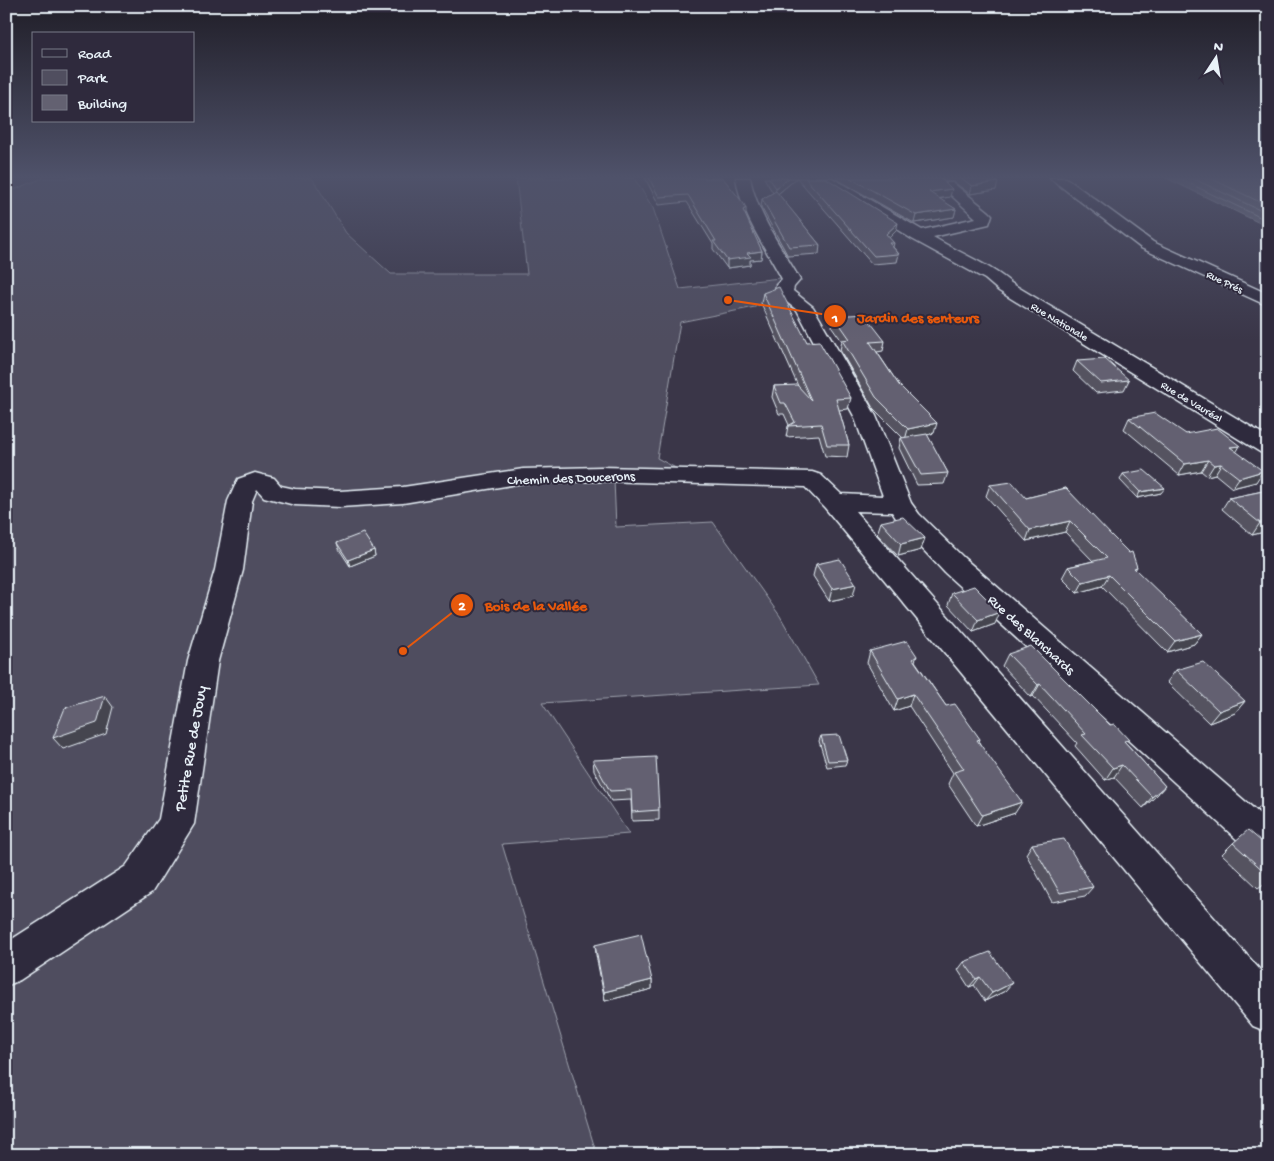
<svg xmlns="http://www.w3.org/2000/svg" width="1274" height="1161" viewBox="0 0 1274 1161" font-family="'Gochi Hand',sans-serif">
	<style>
		.green { fill: #504e5f; stroke: #9ca0ac }
		.water { fill: #737482; stroke: #a2a6b1 }
		.lines { fill: none; stroke-linecap: round; stroke-linejoin: round }
		.shore { stroke: #b9bfc9; stroke-width: 1 }
		.minor-casing { stroke: #e8f1f8; stroke-width: 3 }
		.minor { fill: #2f2a3d; fill-rule: evenodd }
		.wall { fill: #555361; stroke: #e8f1f8 }
		.shaded-wall { fill: #45444f; stroke: #e8f1f8 }
		.building { fill: #636171; stroke: #e8f1f8 }
		.labels { text-anchor: middle; stroke-width: 4; stroke-linejoin: round; paint-order: stroke }
		.far-street-label { font-size: 11px; fill: #e8f1f8; stroke: #2f2a3d }
		.street-label { font-size: 14px; fill: #e8f1f8; stroke: #2f2a3d }
		.near-street-label { font-size: 16px; fill: #e8f1f8; stroke: #2f2a3d }
		.leader { fill: none; stroke: #e8590c; stroke-width: 2 }
		.callout-dot { fill: #e8590c; stroke: #2f2a3d; stroke-width: 2 }
		.mark-label { font-size: 15px; text-anchor: middle; font-weight: bold; fill: #fff }
		.callout-label { font-size: 15px; text-anchor: middle; font-weight: bold; fill: #e8590c; stroke: #2f2a3d; stroke-width: 4; stroke-linejoin: round; paint-order: stroke }
	</style>
	<rect width="100%" height="100%" fill="#3a3648"/>
	<filter id="ink" filterUnits="userSpaceOnUse"><feTurbulence type="fractalNoise" baseFrequency=".02" numOctaves="2"/><feDisplacementMap in="SourceGraphic" scale="10" xChannelSelector="R" yChannelSelector="G"/><feConvolveMatrix kernelMatrix="1 2 1 2 8 2 1 2 1" color-interpolation-filters="sRGB"/></filter>
	<g filter="url(#ink)">
		<path class="green" d="M 43,178 L 312,178 L 346,233 L 391,274 L 527,274 L 516,178 L 634,178 L 653,208 L 680,289 L 789,277 L 775,299 L 755,307 L 680,322 L 657,458 L 702,482 L 614,480 L 616,527 L 713,522 L 780,616 L 819,685 L 542,703 L 629,834 L 502,844 L 597,1155 L 6,1155 L 6,193 Z"/>
		<path class="water" d="M 1166,178 L 1268,178 L 1268,227 Z"/>
		<g class="lines">
			<g class="shore">
				<path d="M 1178,178 L 1268,221"/>
				<path d="M 1192,178 L 1268,214"/>
				<path d="M 1210,178 L 1268,206"/>
			</g>
			<g class="minor-casing">
				<g id="minor">
					<path d="M 736,178 L 750,178 C 758,217 781,246 800,280 L 794,287 L 793,291 L 813,307 L 876,416 L 911,503 L 919,514 L 965,559 L 1268,821 L 1268,861 L 1255,856 L 945,573 L 901,526 L 892,512 L 855,511 L 1268,979 L 1268,1032 L 1253,1026 L 825,508 L 805,487 L 601,481 L 523,483 L 403,503 L 340,507 L 295,505 L 264,497 L 257,489 L 252,501 L 243,570 L 218,661 L 194,824 L 152,892 L 20,980 L 6,986 L 6,943 L 126,866 L 159,819 L 188,661 L 215,570 L 228,501 L 238,479 L 255,473 L 274,478 L 281,486 L 295,489 L 340,491 L 403,487 L 523,469 L 601,467 L 812,472 L 821,475 L 841,494 L 883,496 L 854,416 L 837,385 L 797,310 L 775,293 L 776,285 L 782,279 C 764,245 742,216 736,178 Z"/>
					<path d="M 816,178 L 832,178 L 922,230 L 976,218 L 941,186 L 943,183 L 953,183 L 989,212 L 992,215 L 989,224 L 933,237 C 959,253 989,264 1011,283 L 1268,437 L 1268,454 L 1260,452 L 999,291 L 985,279 L 912,239 Z"/>
					<path d="M 1050,178 L 1066,178 L 1153,242 L 1268,294 L 1268,306 L 1141,248 Z"/>
				</g>
			</g>
			<use href="#minor" class="minor"/>
		</g>
		<g class="wall">
			<path d="M 645,178 L 723,178 L 745,216 L 762,251 L 761,259 L 750,260 L 750,265 L 727,268 L 713,249 L 713,244 L 687,202 L 659,205 Z"/>
			<path d="M 764,178 L 826,178 L 896,231 L 889,238 L 894,243 L 893,247 L 899,254 L 897,262 L 872,264 L 797,178 L 778,194 L 820,245 L 819,254 L 788,256 L 761,207 L 762,199 L 773,193 Z"/>
			<path d="M 835,178 L 990,178 L 996,190 L 970,194 L 954,182 L 944,181 L 950,197 L 939,199 L 956,209 L 954,217 L 914,223 Z"/>
			<path d="M 763,293 L 807,342 L 851,398 L 848,409 L 839,410 L 849,445 L 847,457 L 825,456 L 819,435 L 786,437 L 788,426 L 789,425 L 784,414 L 779,414 L 772,397 L 774,386 L 798,386 L 761,303 Z"/>
			<path d="M 834,316 L 885,341 L 883,351 L 877,352 L 899,385 L 934,433 L 927,435 L 948,473 L 944,484 L 917,485 L 899,448 L 901,438 L 903,438 L 873,408 L 840,350 L 842,341 L 832,327 Z"/>
			<path d="M 1077,361 L 1129,380 L 1124,390 L 1096,393 L 1073,371 Z"/>
			<path d="M 1129,418 L 1186,434 L 1236,452 L 1256,482 L 1232,488 L 1215,474 L 1207,476 L 1201,471 L 1179,475 L 1124,429 Z"/>
			<path d="M 1123,474 L 1161,493 L 1137,498 L 1120,480 Z"/>
			<path d="M 990,485 L 1026,498 L 1066,488 L 1137,567 L 1135,570 L 1202,634 L 1194,644 L 1167,652 L 1102,586 L 1077,593 L 1062,578 L 1068,567 L 1093,561 L 1065,532 L 1026,541 L 986,496 Z"/>
			<path d="M 1268,490 L 1268,531 L 1252,535 L 1222,509 L 1229,498 Z"/>
			<path d="M 881,522 L 921,550 L 898,556 L 877,534 Z"/>
			<path d="M 337,543 L 374,550 L 375,556 L 350,566 L 339,549 Z"/>
			<path d="M 816,564 L 853,596 L 829,601 L 813,576 Z"/>
			<path d="M 952,593 L 995,624 L 973,632 L 948,605 Z"/>
			<path d="M 870,651 L 917,656 L 915,661 L 946,706 L 980,739 L 979,742 L 1015,813 L 976,826 L 948,784 L 953,773 L 909,706 L 894,711 L 867,663 Z"/>
			<path d="M 1008,654 L 1126,743 L 1165,786 L 1155,797 L 1143,808 L 1114,777 L 1105,780 L 1075,746 L 1077,743 L 1033,696 L 1031,697 L 1002,666 Z"/>
			<path d="M 1176,670 L 1245,701 L 1235,713 L 1209,723 L 1167,682 Z"/>
			<path d="M 821,736 L 847,760 L 845,765 L 827,767 L 819,741 Z"/>
			<path d="M 593,760 L 659,810 L 659,820 L 632,821 L 631,800 L 611,801 L 594,770 Z"/>
			<path d="M 1268,777 L 1268,784 L 1264,781 Z"/>
			<path d="M 1268,799 L 1268,819 L 1257,809 Z"/>
			<path d="M 1233,843 L 1268,847 L 1268,881 L 1258,888 L 1222,854 Z"/>
			<path d="M 1032,844 L 1093,887 L 1085,896 L 1052,902 L 1026,854 Z"/>
			<path d="M 595,945 L 652,980 L 652,989 L 605,1001 L 596,955 Z"/>
			<path d="M 964,962 L 1005,991 L 985,1001 L 974,985 L 969,987 L 958,970 Z"/>
		</g>
		<g class="shaded-wall">
			<path d="M 6,178 L 13,178 L 6,180 Z"/>
			<path d="M 789,178 L 797,178 L 775,196 L 776,188 Z"/>
			<path d="M 998,182 L 996,190 L 970,194 L 972,186 Z"/>
			<path d="M 952,189 L 950,197 L 927,200 L 929,192 Z"/>
			<path d="M 746,208 L 746,216 L 743,210 Z"/>
			<path d="M 956,209 L 954,217 L 914,223 L 916,215 Z"/>
			<path d="M 898,223 L 896,231 L 884,243 L 886,234 Z"/>
			<path d="M 762,251 L 761,259 L 750,260 L 750,265 L 727,268 L 727,260 L 747,253 Z"/>
			<path d="M 937,423 L 934,433 L 905,440 L 908,429 Z"/>
			<path d="M 1240,446 L 1234,456 L 1230,447 Z"/>
			<path d="M 1208,460 L 1201,471 L 1179,475 L 1185,464 Z"/>
			<path d="M 1221,464 L 1215,474 L 1207,476 L 1214,465 Z"/>
			<path d="M 1263,471 L 1256,482 L 1232,488 L 1239,478 Z"/>
			<path d="M 1165,488 L 1161,493 L 1137,498 L 1140,492 Z"/>
			<path d="M 1070,521 L 1065,532 L 1026,541 L 1030,530 Z"/>
			<path d="M 1268,522 L 1268,531 L 1252,535 L 1260,523 Z"/>
			<path d="M 925,538 L 921,550 L 898,556 L 901,544 Z"/>
			<path d="M 374,550 L 375,556 L 350,566 L 348,560 Z"/>
			<path d="M 1109,575 L 1102,586 L 1077,593 L 1083,582 Z"/>
			<path d="M 856,584 L 853,596 L 829,601 L 832,589 Z"/>
			<path d="M 1000,612 L 995,624 L 973,632 L 978,620 Z"/>
			<path d="M 1202,634 L 1194,644 L 1167,652 L 1175,641 Z"/>
			<path d="M 1040,684 L 1033,696 L 1031,697 L 1038,685 Z"/>
			<path d="M 913,694 L 909,706 L 894,711 L 898,699 Z"/>
			<path d="M 105,696 L 113,707 L 106,734 L 63,749 L 53,738 Z"/>
			<path d="M 1245,701 L 1235,713 L 1209,723 L 1219,711 Z"/>
			<path d="M 1122,765 L 1114,777 L 1105,780 L 1113,768 Z"/>
			<path d="M 1165,786 L 1155,797 L 1143,808 L 1152,797 Z"/>
			<path d="M 1022,802 L 1015,813 L 976,826 L 982,815 Z"/>
			<path d="M 980,977 L 974,985 L 969,987 L 976,979 Z"/>
			<path d="M 652,980 L 652,989 L 605,1001 L 604,992 Z"/>
			<path d="M 1012,983 L 1005,991 L 985,1001 L 992,993 Z"/>
		</g>
		<g class="building">
			<path d="M 649,178 L 723,178 L 744,204 L 746,208 L 743,210 L 762,251 L 747,253 L 751,257 L 727,260 L 713,241 L 716,241 L 688,195 L 659,197 Z"/>
			<path d="M 769,178 L 789,178 L 776,188 Z"/>
			<path d="M 805,178 L 826,178 L 898,223 L 886,234 L 894,243 L 889,243 L 899,254 L 874,256 Z"/>
			<path d="M 850,178 L 942,178 L 941,178 L 952,189 L 929,192 L 956,209 L 916,215 Z"/>
			<path d="M 961,178 L 990,178 L 998,182 L 972,186 Z"/>
			<path d="M 776,191 L 820,245 L 789,247 L 762,199 Z"/>
			<path d="M 779,287 L 807,342 L 819,341 L 851,398 L 836,399 L 849,445 L 827,445 L 821,424 L 788,426 L 795,422 L 785,403 L 781,403 L 774,386 L 797,385 L 811,400 L 763,293 Z"/>
			<path d="M 864,314 L 885,341 L 870,342 L 899,385 L 937,423 L 908,429 L 876,397 L 842,340 L 850,339 L 834,316 Z"/>
			<path d="M 1105,359 L 1129,380 L 1101,383 L 1077,361 Z"/>
			<path d="M 1155,413 L 1186,434 L 1217,428 L 1240,446 L 1230,447 L 1263,471 L 1239,478 L 1221,464 L 1214,465 L 1208,460 L 1185,464 L 1129,418 Z"/>
			<path d="M 927,434 L 948,473 L 921,475 L 901,438 Z"/>
			<path d="M 1144,470 L 1165,488 L 1140,492 L 1123,474 Z"/>
			<path d="M 1012,482 L 1026,498 L 1066,488 L 1112,536 L 1129,553 L 1132,552 L 1137,567 L 1134,568 L 1202,634 L 1175,641 L 1109,575 L 1083,582 L 1068,567 L 1107,558 L 1070,521 L 1030,530 L 990,485 Z"/>
			<path d="M 1268,490 L 1268,522 L 1260,523 L 1229,498 Z"/>
			<path d="M 903,517 L 925,538 L 901,544 L 881,522 Z"/>
			<path d="M 363,533 L 374,550 L 348,560 L 337,543 Z"/>
			<path d="M 840,559 L 856,584 L 832,589 L 816,564 Z"/>
			<path d="M 974,586 L 1000,612 L 978,620 L 952,593 Z"/>
			<path d="M 907,641 L 917,656 L 913,659 L 946,706 L 955,704 L 980,739 L 977,740 L 1022,802 L 982,815 L 954,772 L 964,769 L 913,694 L 898,699 L 870,651 Z"/>
			<path d="M 1031,646 L 1110,725 L 1114,724 L 1129,740 L 1124,741 L 1165,786 L 1152,797 L 1122,765 L 1113,768 L 1082,735 L 1086,734 L 1040,684 L 1038,685 L 1008,654 Z"/>
			<path d="M 1203,662 L 1245,701 L 1219,711 L 1176,670 Z"/>
			<path d="M 105,696 L 97,723 L 53,738 L 65,708 Z"/>
			<path d="M 839,735 L 847,760 L 828,761 L 821,736 Z"/>
			<path d="M 656,757 L 659,810 L 632,812 L 631,790 L 610,791 L 593,760 Z"/>
			<path d="M 1248,830 L 1268,847 L 1268,875 L 1233,843 Z"/>
			<path d="M 1064,839 L 1093,887 L 1060,893 L 1032,844 Z"/>
			<path d="M 641,934 L 652,980 L 604,992 L 595,945 Z"/>
			<path d="M 990,952 L 1012,983 L 992,993 L 980,977 L 976,979 L 964,962 Z"/>
			<path d="M 757,1148 L 801,1155 L 757,1155 Z"/>
		</g>
	</g>
	<linearGradient id="sky" x2="0" y2="1"><stop stop-color="#201e28"/><stop offset="0.52" stop-color="#4f526a"/><stop offset="1" stop-color="#4f526a" stop-opacity="0"/></linearGradient>
	<rect width="1274" height="340" fill="url(#sky)"/>
	<g class="labels">
		<g class="far-street-label">
			<text transform="translate(1225 281) rotate(25)" y="4">Rue Prés</text>
			<text transform="translate(1060 321) rotate(31)" y="4">Rue Nationale</text>
			<text transform="translate(1192 401) rotate(31)" y="4">Rue de Vauréal</text>
		</g>
		<g class="street-label">
			<text transform="translate(571 477) rotate(-2)" y="5">Chemin des Doucerons</text>
			<text transform="translate(1032 634) rotate(42)" y="5">Rue des Blanchards</text>
		</g>
		<g class="near-street-label">
			<text transform="translate(189 748) rotate(-80)" y="6">Petite Rue de Jouy</text>
		</g>
	</g>
	<path class="leader" d="M728 300L835 316M403 651L462 605"/>
	<g class="callout-dot">
		<circle cx="728" cy="300" r="5"/>
		<circle cx="403" cy="651" r="5"/>
		<circle cx="835" cy="316" r="12"/>
		<circle cx="462" cy="605" r="12"/>
	</g>
	<g class="mark-label">
		<text x="835" y="322">1</text>
		<text x="462" y="610">2</text>
	</g>
	<g class="callout-label">
		<text x="918" y="322">Jardin des senteurs</text>
		<text x="536" y="610">Bois de la Vallée</text>
	</g>
	<rect width="1274" height="1161" fill="none" stroke="#2f2a3d" stroke-width="25"/>
	<rect x="12" y="12" width="1249" height="1136" fill="none" stroke="#e8f1f8" stroke-width="2" filter="url(#ink)"/>
	<rect x="32" y="32" width="162" height="90" fill="#2f2a3d" stroke="#797a88"/>
	<rect x="42" y="49" width="25" height="8" fill="#2f2a3d" stroke="#797a88"/>
	<text x="78" y="58" font-size="15" fill="#e8f1f8">Road</text>
	<rect x="42" y="70" width="25" height="15" fill="#504e5f" stroke="#797a88"/>
	<text x="78" y="82" font-size="15" fill="#e8f1f8">Park</text>
	<rect x="42" y="95" width="25" height="15" fill="#636171" stroke="#797a88"/>
	<text x="78" y="108" font-size="15" fill="#e8f1f8">Building</text>
	<g transform="translate(1216 58) rotate(12)" stroke="#2f2a3d" stroke-width="4" paint-order="stroke">
	<path d="M0-4L9 19L0 12L-9 19Z" fill="#e8f1f8"/>
	<text y="-8" font-size="14" font-weight="bold" text-anchor="middle" fill="#e8f1f8">N</text>
	</g>
</svg>
